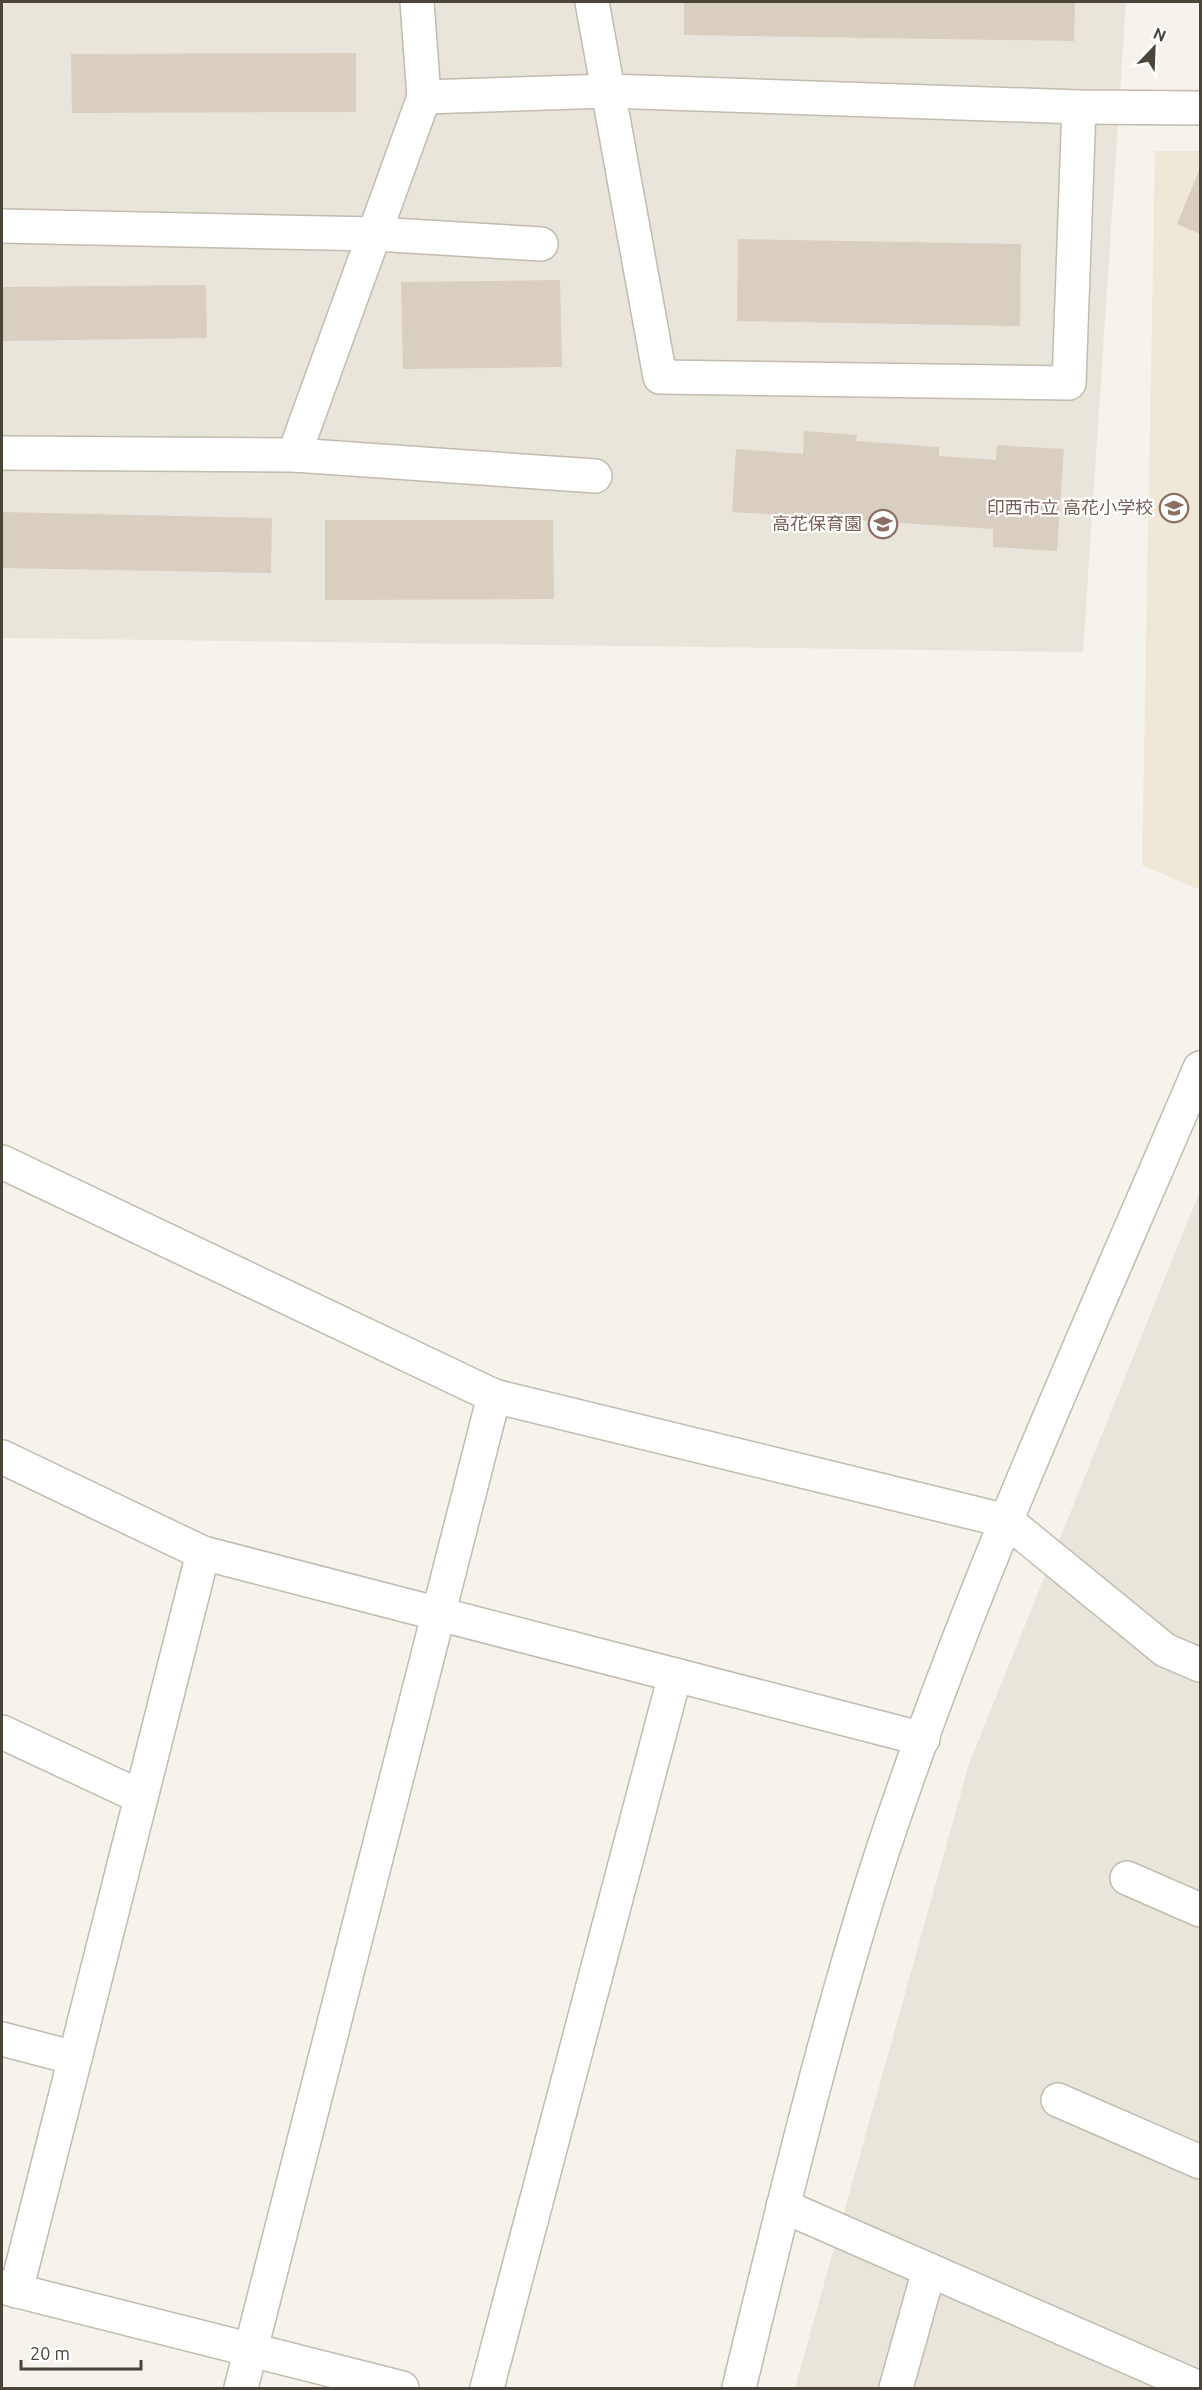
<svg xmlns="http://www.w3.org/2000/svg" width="1202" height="2390" viewBox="0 0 1202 2390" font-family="Ubuntu,'Noto Sans JP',sans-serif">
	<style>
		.residential { fill: #eae5da }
		.education { fill: #efe8d6 }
		.building { fill: #d8cfc1 }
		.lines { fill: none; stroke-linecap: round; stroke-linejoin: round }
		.minor-casing { stroke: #c2bbae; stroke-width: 36 }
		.minor { stroke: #fff; stroke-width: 33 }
		.labels { text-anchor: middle; stroke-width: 4.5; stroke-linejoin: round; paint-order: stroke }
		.education-label { font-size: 18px; fill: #785e54; stroke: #fff; text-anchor: end }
	</style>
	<rect width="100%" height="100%" fill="#f6f3ec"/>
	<g class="residential">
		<path d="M 2,2 L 1126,2 L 1083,652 L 2,638 Z"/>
		<path d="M 1200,1191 L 1200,2388 L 795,2388 L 969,1764 Z"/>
	</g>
	<path class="education" d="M 1155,151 L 1200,151 L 1200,890 L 1142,865 Z"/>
	<g class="building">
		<path d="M 684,2 L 1075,2 L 1074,41 L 684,35 Z"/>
		<path d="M 356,53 L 356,112 L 72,113 L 71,54 Z"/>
		<path d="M 1200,168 L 1200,234 L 1177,224 Z"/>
		<path d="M 738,239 L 1021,244 L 1020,326 L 737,321 Z"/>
		<path d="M 560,280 L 562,367 L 403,369 L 401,282 Z"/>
		<path d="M 206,285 L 207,338 L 2,341 L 2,287 Z"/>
		<path d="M 804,431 L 857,435 L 856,441 L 939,447 L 939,456 L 996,460 L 997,445 L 1064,449 L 1057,551 L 993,547 L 993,529 L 732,512 L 736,449 L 803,454 Z"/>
		<path d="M 2,512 L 272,518 L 271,573 L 2,568 Z"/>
		<path d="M 325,520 L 553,520 L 554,599 L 325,600 Z"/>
	</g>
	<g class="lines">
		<g class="minor-casing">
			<g id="minor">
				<path d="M 592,2 L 660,377 L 1069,383 L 1079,107"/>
				<path d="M 424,97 L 608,91 L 1079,107 L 1200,108"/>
				<path d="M 2,226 L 375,234 L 541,244"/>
				<path d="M 2,453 L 294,455 L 424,97 L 417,2"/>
				<path d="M 294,455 L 595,476"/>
				<path d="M 2,1162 L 494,1396 L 1007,1521 L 1165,1650 L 1200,1665"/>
				<path d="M 2,1457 L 203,1553 L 923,1739"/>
				<path d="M 2,1732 L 141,1797"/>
				<path d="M 1127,1878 L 1200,1910"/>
				<path d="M 2,2039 L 75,2058"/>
				<path d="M 1058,2100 L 1200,2162"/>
				<path d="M 783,2206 L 1199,2388"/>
				<path d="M 2,2287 L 402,2388"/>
				<path d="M 16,2291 L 203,1553"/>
				<path d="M 241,2388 L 494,1396"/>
				<path d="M 487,2388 L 675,1675"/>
				<path d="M 739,2388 C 781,2215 822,2041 876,1871 C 965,1596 1087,1333 1200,1068"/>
				<path d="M 896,2388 L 929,2270"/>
			</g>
		</g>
		<use href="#minor" class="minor"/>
	</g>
	<defs>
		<g id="school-ring" transform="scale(1.5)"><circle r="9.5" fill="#fff" stroke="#8d6e63" stroke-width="1.5"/><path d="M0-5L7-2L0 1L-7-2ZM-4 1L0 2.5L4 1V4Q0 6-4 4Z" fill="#8d6e63"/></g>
	</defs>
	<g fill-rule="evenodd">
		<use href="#school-ring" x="1174" y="508"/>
		<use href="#school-ring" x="883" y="524"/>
	</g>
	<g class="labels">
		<g class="education-label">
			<text x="1153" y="514">印西市立 高花小学校</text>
			<text x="862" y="530">高花保育園</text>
		</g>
	</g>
	<rect width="1202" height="2390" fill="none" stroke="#4b4439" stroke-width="6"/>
	<g transform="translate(1154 48) rotate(23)" stroke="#ffffff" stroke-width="4.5" paint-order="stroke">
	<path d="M0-4.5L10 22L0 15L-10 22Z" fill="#4b4439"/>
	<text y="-9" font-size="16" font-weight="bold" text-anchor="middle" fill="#4b4439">N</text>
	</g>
	<path d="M21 2360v9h120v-9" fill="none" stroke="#4b4439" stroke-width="3"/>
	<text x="30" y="2360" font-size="18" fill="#4b4439" stroke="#ffffff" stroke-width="4.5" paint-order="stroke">20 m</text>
</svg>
